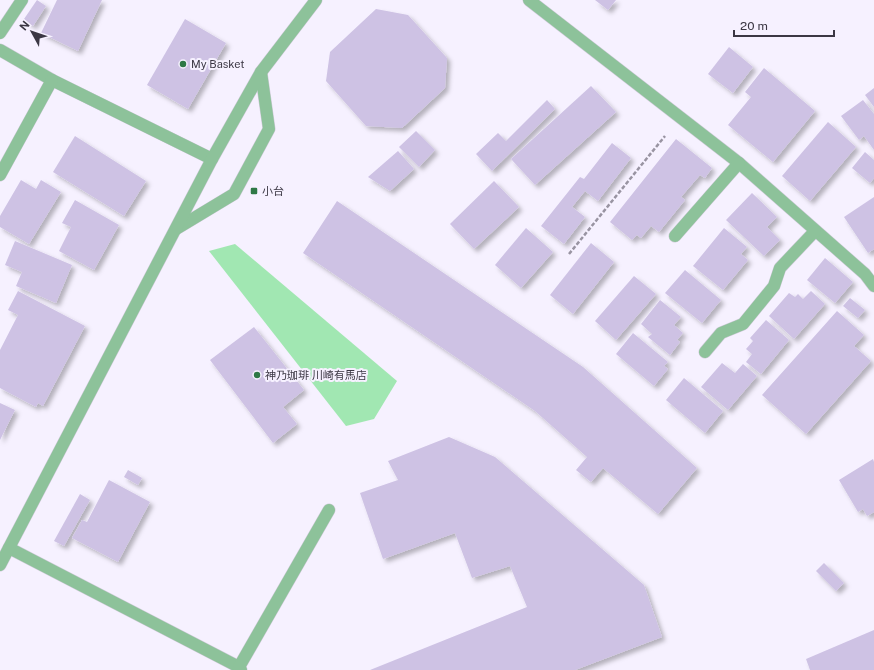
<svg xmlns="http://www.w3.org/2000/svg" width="874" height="670" viewBox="0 0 874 670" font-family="'Public Sans','Noto Sans JP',sans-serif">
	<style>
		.green { fill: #a1e7b2 }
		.building { fill: #cec2e4; filter: url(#shadow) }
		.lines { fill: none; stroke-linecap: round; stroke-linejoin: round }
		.minor-casing { stroke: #d1ccda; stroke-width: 13 }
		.path { stroke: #9994a2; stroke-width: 2.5; stroke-dasharray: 4 2; stroke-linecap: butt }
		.minor { stroke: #8dc29a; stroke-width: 12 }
		.poi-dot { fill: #2e7846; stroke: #f6f1ff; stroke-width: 1.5 }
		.labels { text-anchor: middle; stroke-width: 4; stroke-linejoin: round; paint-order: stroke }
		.poi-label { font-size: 11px; fill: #3b3744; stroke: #f6f1ff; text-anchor: start }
	</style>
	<defs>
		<filter id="shadow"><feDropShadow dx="3.5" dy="3.5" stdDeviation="2" flood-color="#0004"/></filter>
	</defs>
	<rect width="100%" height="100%" fill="#f6f1ff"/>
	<path class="green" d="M 235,244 L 397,381 L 374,419 L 346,426 L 209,251 Z"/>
	<g class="building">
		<path d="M 37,0 L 46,6 L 33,26 L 24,19 Z"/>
		<path d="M 57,0 L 102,0 L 78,51 L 41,33 Z"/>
		<path d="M 595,0 L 616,0 L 608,10 Z"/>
		<path d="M 376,9 L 408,15 L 447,58 L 445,88 L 402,128 L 366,126 L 326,81 L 330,52 Z"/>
		<path d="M 185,19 L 226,43 L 188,109 L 147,85 Z"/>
		<path d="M 729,47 L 753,67 L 733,93 L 708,74 Z"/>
		<path d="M 764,68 L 815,111 L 773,162 L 728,125 L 751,97 L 745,92 Z"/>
		<path d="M 591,86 L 616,112 L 535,185 L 511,159 Z"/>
		<path d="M 874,88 L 874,107 L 865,95 Z"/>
		<path d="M 547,100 L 555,109 L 492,171 L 476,154 L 498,133 L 506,141 Z"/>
		<path d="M 863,100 L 874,114 L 874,150 L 864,136 L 859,140 L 841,116 Z"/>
		<path d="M 828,122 L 856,147 L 810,201 L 782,176 Z"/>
		<path d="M 416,131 L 435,150 L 419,167 L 399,147 Z"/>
		<path d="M 75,136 L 146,181 L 124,216 L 53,172 Z"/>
		<path d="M 676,139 L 712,168 L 705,178 L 700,175 L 681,197 L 685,200 L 659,232 L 651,226 L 641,238 L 637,235 L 632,240 L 610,222 Z"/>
		<path d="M 612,143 L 631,158 L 598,201 L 585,191 L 572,207 L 585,217 L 564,244 L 541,226 L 580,177 L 584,179 Z"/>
		<path d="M 398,151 L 414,169 L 390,191 L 368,177 Z"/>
		<path d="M 865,152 L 874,160 L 874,178 L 870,183 L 852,168 Z"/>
		<path d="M 21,180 L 36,189 L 41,180 L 61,192 L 29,244 L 0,227 L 0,216 Z"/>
		<path d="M 494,181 L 519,207 L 474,249 L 450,224 Z"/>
		<path d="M 752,193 L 777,217 L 767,227 L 780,240 L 764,256 L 726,220 Z"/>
		<path d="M 874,197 L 874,249 L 868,253 L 844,217 Z"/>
		<path d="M 75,200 L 119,225 L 94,270 L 59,251 L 71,227 L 62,223 Z"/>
		<path d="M 337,201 L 583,367 L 697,468 L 658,514 L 603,468 L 591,482 L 576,470 L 587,457 L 535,411 L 303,253 Z"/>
		<path d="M 526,228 L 553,252 L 521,288 L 495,265 Z"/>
		<path d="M 724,228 L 747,247 L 741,254 L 748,260 L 723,290 L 693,266 Z"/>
		<path d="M 15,241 L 72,265 L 56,303 L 16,286 L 22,272 L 5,265 Z"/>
		<path d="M 591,243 L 614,262 L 573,314 L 550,295 Z"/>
		<path d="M 825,258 L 853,282 L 835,303 L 807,280 Z"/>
		<path d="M 685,270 L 721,300 L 702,323 L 665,293 Z"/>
		<path d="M 634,276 L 656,294 L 616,340 L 595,321 Z"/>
		<path d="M 18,291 L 85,326 L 43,406 L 38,403 L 36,407 L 0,388 L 0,350 L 18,315 L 8,310 Z"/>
		<path d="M 811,291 L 825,304 L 794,339 L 769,316 L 789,293 L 795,297 L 798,294 L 803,299 Z"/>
		<path d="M 850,298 L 865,310 L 858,318 L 843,306 Z"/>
		<path d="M 660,300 L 681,317 L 674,325 L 683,333 L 677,340 L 680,342 L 670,355 L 648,337 L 652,334 L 641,324 Z"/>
		<path d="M 837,311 L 864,335 L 854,346 L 871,361 L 806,434 L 762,395 Z"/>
		<path d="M 766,320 L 789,340 L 761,374 L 746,362 L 752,354 L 746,349 L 753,341 L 750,338 Z"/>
		<path d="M 254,327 L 304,390 L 283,407 L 297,424 L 273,443 L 210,360 Z"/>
		<path d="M 633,333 L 668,362 L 664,366 L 668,369 L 654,386 L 616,354 Z"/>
		<path d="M 722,363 L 735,373 L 743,364 L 757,376 L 728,410 L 701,387 Z"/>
		<path d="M 684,378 L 723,411 L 705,433 L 666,400 Z"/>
		<path d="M 0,403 L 15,410 L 0,440 Z"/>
		<path d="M 449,437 L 495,457 L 644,585 L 662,637 L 575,670 L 370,670 L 527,607 L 510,566 L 472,578 L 455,533 L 383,559 L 360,493 L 398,480 L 388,461 Z"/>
		<path d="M 873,459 L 874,462 L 874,512 L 867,516 L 863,509 L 858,512 L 839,480 Z"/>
		<path d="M 128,470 L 142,478 L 138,485 L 124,477 Z"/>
		<path d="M 109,480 L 150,502 L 118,562 L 72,538 L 82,520 L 87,522 Z"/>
		<path d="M 80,494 L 90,500 L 64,546 L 54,541 Z"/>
		<path d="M 824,563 L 844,583 L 836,591 L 816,571 Z"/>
		<path d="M 874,630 L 874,670 L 810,670 L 806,659 Z"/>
	</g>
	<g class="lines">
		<g class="minor-casing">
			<g id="minor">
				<path d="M 529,0 L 739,163 L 865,274 L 874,286"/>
				<path d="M 0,33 L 22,0"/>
				<path d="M 0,50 L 52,80 L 212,159"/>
				<path d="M 0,175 L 52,80"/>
				<path d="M 176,229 L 234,194 L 269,129 L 261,72"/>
				<path d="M 675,236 L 739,163"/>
				<path d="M 705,352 L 721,333 L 743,324 L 774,286 L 780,268 L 815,231"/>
				<path d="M 9,548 L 239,667 L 241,670"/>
				<path d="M 0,565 L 212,159 L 261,72 L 316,0"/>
				<path d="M 239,667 L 329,510"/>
			</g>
		</g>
		<path class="path" d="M 569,254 L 665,136"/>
		<use href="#minor" class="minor"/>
	</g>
	<g class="poi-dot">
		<circle cx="183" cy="64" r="4"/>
		<rect x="250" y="187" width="8" height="8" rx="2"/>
		<circle cx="257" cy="375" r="4"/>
	</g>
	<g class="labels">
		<g class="poi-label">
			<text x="191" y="68">My Basket</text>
			<text x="262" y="195">小台</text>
			<text x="265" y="379">神乃珈琲 川崎有馬店</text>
		</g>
	</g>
	<g transform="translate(32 32) rotate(310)" stroke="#f6f1ff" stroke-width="3" paint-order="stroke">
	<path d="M0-3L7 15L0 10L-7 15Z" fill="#3b3744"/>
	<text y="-6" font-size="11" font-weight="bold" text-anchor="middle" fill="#3b3744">N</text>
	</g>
	<path d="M734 30v6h100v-6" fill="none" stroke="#3b3744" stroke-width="2"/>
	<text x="740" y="30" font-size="12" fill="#3b3744" stroke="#f6f1ff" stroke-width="3" paint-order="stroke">20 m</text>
</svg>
